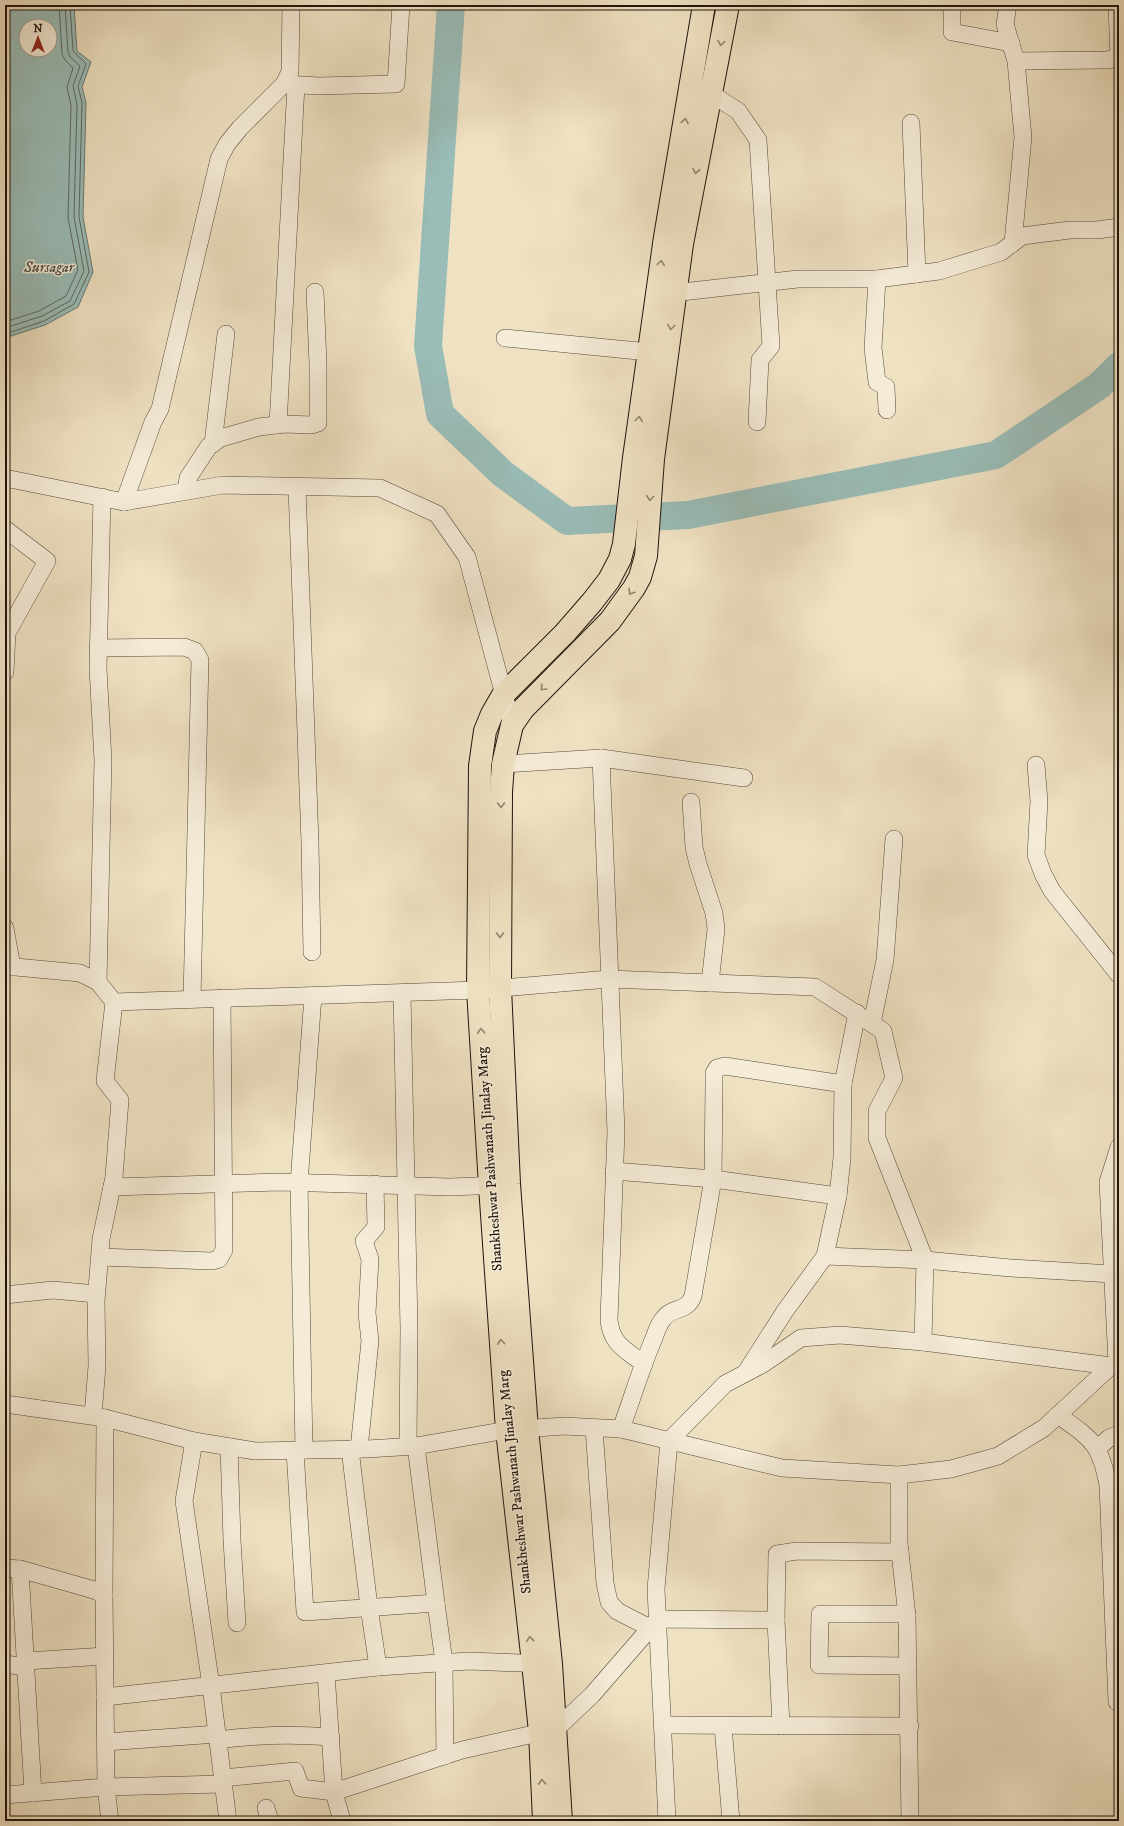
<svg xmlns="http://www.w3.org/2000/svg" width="1124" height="1826" viewBox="0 0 1124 1826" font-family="'IM FELL DW Pica',serif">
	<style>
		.water { fill: #9abdb8; stroke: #697974; fill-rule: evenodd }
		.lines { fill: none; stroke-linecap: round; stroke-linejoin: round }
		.shore { stroke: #5c6862; stroke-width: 1 }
		.river { stroke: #9abdb8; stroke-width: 28 }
		.minor-casing { stroke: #53483a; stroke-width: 18 }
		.major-casing { stroke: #1f140d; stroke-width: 24 }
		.minor { stroke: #f5ecd8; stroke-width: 17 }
		.major { stroke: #efe2c3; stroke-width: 22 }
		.oneway { stroke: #918571 }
		.labels { text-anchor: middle; stroke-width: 3; stroke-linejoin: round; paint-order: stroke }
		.street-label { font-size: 14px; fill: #1f140d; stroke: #f5ecd8 }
		.water-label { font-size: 15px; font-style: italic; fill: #4a4f49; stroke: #f5ecd8 }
	</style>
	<rect width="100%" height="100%" fill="#efe2c3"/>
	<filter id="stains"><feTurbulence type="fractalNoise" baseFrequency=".005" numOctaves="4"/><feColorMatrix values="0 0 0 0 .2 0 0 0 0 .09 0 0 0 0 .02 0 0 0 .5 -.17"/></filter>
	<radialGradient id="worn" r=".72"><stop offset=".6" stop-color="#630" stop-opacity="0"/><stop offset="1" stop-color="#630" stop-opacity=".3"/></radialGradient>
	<path class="water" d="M 5,5 L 74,5 L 77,51 L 91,62 L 82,87 L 86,103 L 83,217 L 93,272 L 78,307 L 45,325 L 5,338 ZM 26,26 L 50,26 L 50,50 L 26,50 Z"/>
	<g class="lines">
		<g class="shore">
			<path d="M 5,322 L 39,311 L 66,296 L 78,270 L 68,218 L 71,105 L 67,87 L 73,68 L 65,60 L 62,54 L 59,5"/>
			<path d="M 5,328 L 42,316 L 70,301 L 84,271 L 74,217 L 77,104 L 73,86 L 80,66 L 70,57 L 68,52 L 65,5"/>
			<path d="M 5,334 L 44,321 L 74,304 L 89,272 L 79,217 L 82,103 L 78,86 L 86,64 L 73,51 L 70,5"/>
		</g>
		<path class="river" d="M 451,5 L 428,346 L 440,414 L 503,474 L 567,521 L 688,515 L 996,455 L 1100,385 L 1119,366"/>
		<g class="minor-casing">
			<g id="minor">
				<path d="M 952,5 L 952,32 L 1011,43"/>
				<path d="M 1008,5 L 1005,24 L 1016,61 L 1023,137 L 1013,243"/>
				<path d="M 1117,5 L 1119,58"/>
				<path d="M 1016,61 L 1107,60 L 1119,58"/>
				<path d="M 285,84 L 319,86 L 396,84 L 401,5"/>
				<path d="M 702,88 L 738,111 L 758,140 L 771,346 L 760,360 L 757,422"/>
				<path d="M 911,123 L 917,274"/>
				<path d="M 877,279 L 873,348 L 877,382 L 886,387 L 887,410"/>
				<path d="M 664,294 L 798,279 L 877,279 L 939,271 L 1001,252 L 1022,236 L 1070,230 L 1097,230 L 1119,227"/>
				<path d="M 505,338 L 649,352"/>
				<path d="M 278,425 L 296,85"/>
				<path d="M 213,444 L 226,334"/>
				<path d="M 5,478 L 124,502 L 223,485 L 380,488 L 437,514 L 467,557 L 512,725"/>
				<path d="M 297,487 L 310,843 L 312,952"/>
				<path d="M 186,491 L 188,478 L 209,446 L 221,438 L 259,427 L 284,424 L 312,425 L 318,423 L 318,364 L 315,292"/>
				<path d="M 124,502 L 153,422 L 160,409 L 219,159 L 227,144 L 240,128 L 284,84 L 290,72 L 291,5"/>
				<path d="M 5,529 L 47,561 L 7,633"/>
				<path d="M 5,633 L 7,633 L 5,672"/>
				<path d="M 98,648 L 184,647 L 195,651 L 200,660 L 192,999"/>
				<path d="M 601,758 L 616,1132 L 609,1320 C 611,1344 626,1350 644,1364"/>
				<path d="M 503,764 L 601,758 L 744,778"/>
				<path d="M 1036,765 L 1039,801 L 1036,855 L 1043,874 L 1052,891 L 1119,975"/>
				<path d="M 691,802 L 694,847 L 698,864 L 714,913 L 716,929 L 710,983"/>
				<path d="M 5,928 L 12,967"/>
				<path d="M 5,966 L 80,973 L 98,982 L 114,1002 L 105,1081 L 120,1100 L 114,1177 L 101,1239 L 96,1301 L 97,1366 L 93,1416"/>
				<path d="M 98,982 L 103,760 L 98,668 L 102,497"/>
				<path d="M 402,993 L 409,1328 L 408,1446"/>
				<path d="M 114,1002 L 478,990 L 609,979 L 815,987 L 883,1031 L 894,1078 L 877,1111 L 877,1138 L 925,1260 L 923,1342"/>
				<path d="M 872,1023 L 885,960 L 894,839"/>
				<path d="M 614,1171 L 713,1179 L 838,1196"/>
				<path d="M 112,1187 L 281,1182 L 450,1187 L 502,1185"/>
				<path d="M 825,1256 L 925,1260 L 1011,1268 L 1112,1274"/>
				<path d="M 100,1257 L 212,1261 L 219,1259 L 224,1250 L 222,998"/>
				<path d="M 5,1295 L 53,1290 L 96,1294"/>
				<path d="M 1117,1362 L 1108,1182 L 1119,1147"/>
				<path d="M 746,1372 L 785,1311 L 825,1256 L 838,1196 L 842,1158 L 843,1084 L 857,1013"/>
				<path d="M 5,1404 L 105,1418 L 194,1441 L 255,1451 L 367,1449 L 416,1446 L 507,1430 L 564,1426 L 621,1429 L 782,1468 L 899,1475 L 951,1469 L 998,1456 L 1044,1428 L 1111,1366 L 1119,1360"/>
				<path d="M 1058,1415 C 1091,1439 1100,1442 1108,1485 L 1117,1702"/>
				<path d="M 105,1418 L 104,1595 L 106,1787 L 110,1821"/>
				<path d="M 594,1428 L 605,1583 L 609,1602 L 617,1611 L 650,1628"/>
				<path d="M 621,1429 C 632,1399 641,1368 654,1338 C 656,1332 659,1324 663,1319 C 672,1306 687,1313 693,1296 L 713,1179 L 714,1085 L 714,1073 L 717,1068 L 725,1066 L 843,1084"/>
				<path d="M 194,1441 L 184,1501 L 211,1686 L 228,1821"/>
				<path d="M 416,1446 L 436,1603"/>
				<path d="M 229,1447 L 232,1540 L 237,1623"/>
				<path d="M 1098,1448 L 1109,1438 L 1119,1434"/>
				<path d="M 350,1449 L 369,1607 L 378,1667"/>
				<path d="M 359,1449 L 370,1341 L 367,1313 L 370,1259 L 364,1241 L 376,1227 L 375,1184"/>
				<path d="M 304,1450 L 299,1183 L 313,996"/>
				<path d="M 295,1451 L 305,1612 L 436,1603 L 444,1662 L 445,1756"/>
				<path d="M 899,1475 L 899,1543 L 907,1616 L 910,1821"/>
				<path d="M 5,1568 L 20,1569 L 94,1590 L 104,1595"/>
				<path d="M 20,1569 L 33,1793"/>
				<path d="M 907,1614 L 820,1614 L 819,1665 L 908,1666"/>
				<path d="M 26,1661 L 105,1656"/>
				<path d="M 5,1664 L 26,1667"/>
				<path d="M 326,1673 L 334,1792 L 462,1750 L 556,1729 L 592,1695 L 658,1619 L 776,1620"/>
				<path d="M 105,1697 L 378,1667 L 469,1661 L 545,1664"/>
				<path d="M 663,1725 L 910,1726"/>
				<path d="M 723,1726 L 731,1821"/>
				<path d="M 781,1726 L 776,1620 L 777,1554 L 797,1551 L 900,1552"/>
				<path d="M 218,1740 C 256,1735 292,1734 331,1737"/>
				<path d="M 106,1742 L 217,1734"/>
				<path d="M 223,1778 L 295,1771 L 301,1788 L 334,1792 L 342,1821"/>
				<path d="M 5,1795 L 106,1787 L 223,1784"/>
				<path d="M 266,1808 L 270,1821"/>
				<path d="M 667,1821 L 656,1589 L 669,1441 L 725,1384 L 763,1364 L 801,1338 L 840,1335 L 923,1342 L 1111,1366"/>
			</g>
		</g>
		<g class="major-casing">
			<g id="major">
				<path d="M 544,1821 L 540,1732 L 533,1663 L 507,1430 L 490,1186 L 478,990 L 480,766 L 485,731 L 492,714 L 503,695 L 565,633 L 592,602 L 609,580 L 620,559 L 624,544 L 634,458 L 665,237 L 704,5"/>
				<path d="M 561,1821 L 551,1664 L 527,1429 L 509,1184 L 500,988 L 501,792 L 503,764 L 512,725 L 523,709 L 610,621 L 634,588 L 640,577 L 646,556 L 653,459 L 682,244 L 728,5"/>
			</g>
		</g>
		<use href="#minor" class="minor"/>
		<use href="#major" class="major"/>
	</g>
	<defs><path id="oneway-chevron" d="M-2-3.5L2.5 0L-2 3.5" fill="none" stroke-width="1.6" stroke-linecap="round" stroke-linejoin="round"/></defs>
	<g class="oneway">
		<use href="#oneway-chevron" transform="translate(721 43) rotate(101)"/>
		<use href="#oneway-chevron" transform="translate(685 121) rotate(-80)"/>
		<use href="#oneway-chevron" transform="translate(696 171) rotate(101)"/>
		<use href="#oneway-chevron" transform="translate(661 263) rotate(-82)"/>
		<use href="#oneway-chevron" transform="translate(671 327) rotate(98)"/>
		<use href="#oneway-chevron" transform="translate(639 419) rotate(-82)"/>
		<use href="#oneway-chevron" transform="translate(650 498) rotate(94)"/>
		<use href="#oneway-chevron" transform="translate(631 592) rotate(123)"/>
		<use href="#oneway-chevron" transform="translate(543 688) rotate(134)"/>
		<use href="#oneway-chevron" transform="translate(501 805) rotate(90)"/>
		<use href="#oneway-chevron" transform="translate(500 935) rotate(90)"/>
		<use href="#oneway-chevron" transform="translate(481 1031) rotate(-93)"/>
		<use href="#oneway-chevron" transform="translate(501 1342) rotate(-94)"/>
		<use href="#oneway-chevron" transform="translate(530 1639) rotate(-96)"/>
		<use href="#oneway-chevron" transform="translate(542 1782) rotate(-93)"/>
	</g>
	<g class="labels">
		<g class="street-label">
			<text transform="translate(489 1159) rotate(-94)" y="5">Shankheshwar Pashwanath Jinalay Marg</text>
			<text transform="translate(514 1482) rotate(-96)" y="5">Shankheshwar Pashwanath Jinalay Marg</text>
		</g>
		<g class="water-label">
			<text x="49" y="272">Sursagar</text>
		</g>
	</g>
	<rect width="1124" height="1826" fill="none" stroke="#efe2c3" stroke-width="20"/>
	<rect x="6" y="6" width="1112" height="1814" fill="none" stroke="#1f140d" stroke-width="2"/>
	<rect x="10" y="10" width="1104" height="1806" fill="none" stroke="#1f140d"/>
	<g transform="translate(38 38)"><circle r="19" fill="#f5ecd8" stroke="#9f9687"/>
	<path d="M0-3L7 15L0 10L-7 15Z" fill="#8f2418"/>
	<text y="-6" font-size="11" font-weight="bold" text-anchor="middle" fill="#1f140d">N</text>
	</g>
	<rect width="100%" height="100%" filter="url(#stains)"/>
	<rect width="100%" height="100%" fill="url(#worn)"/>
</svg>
